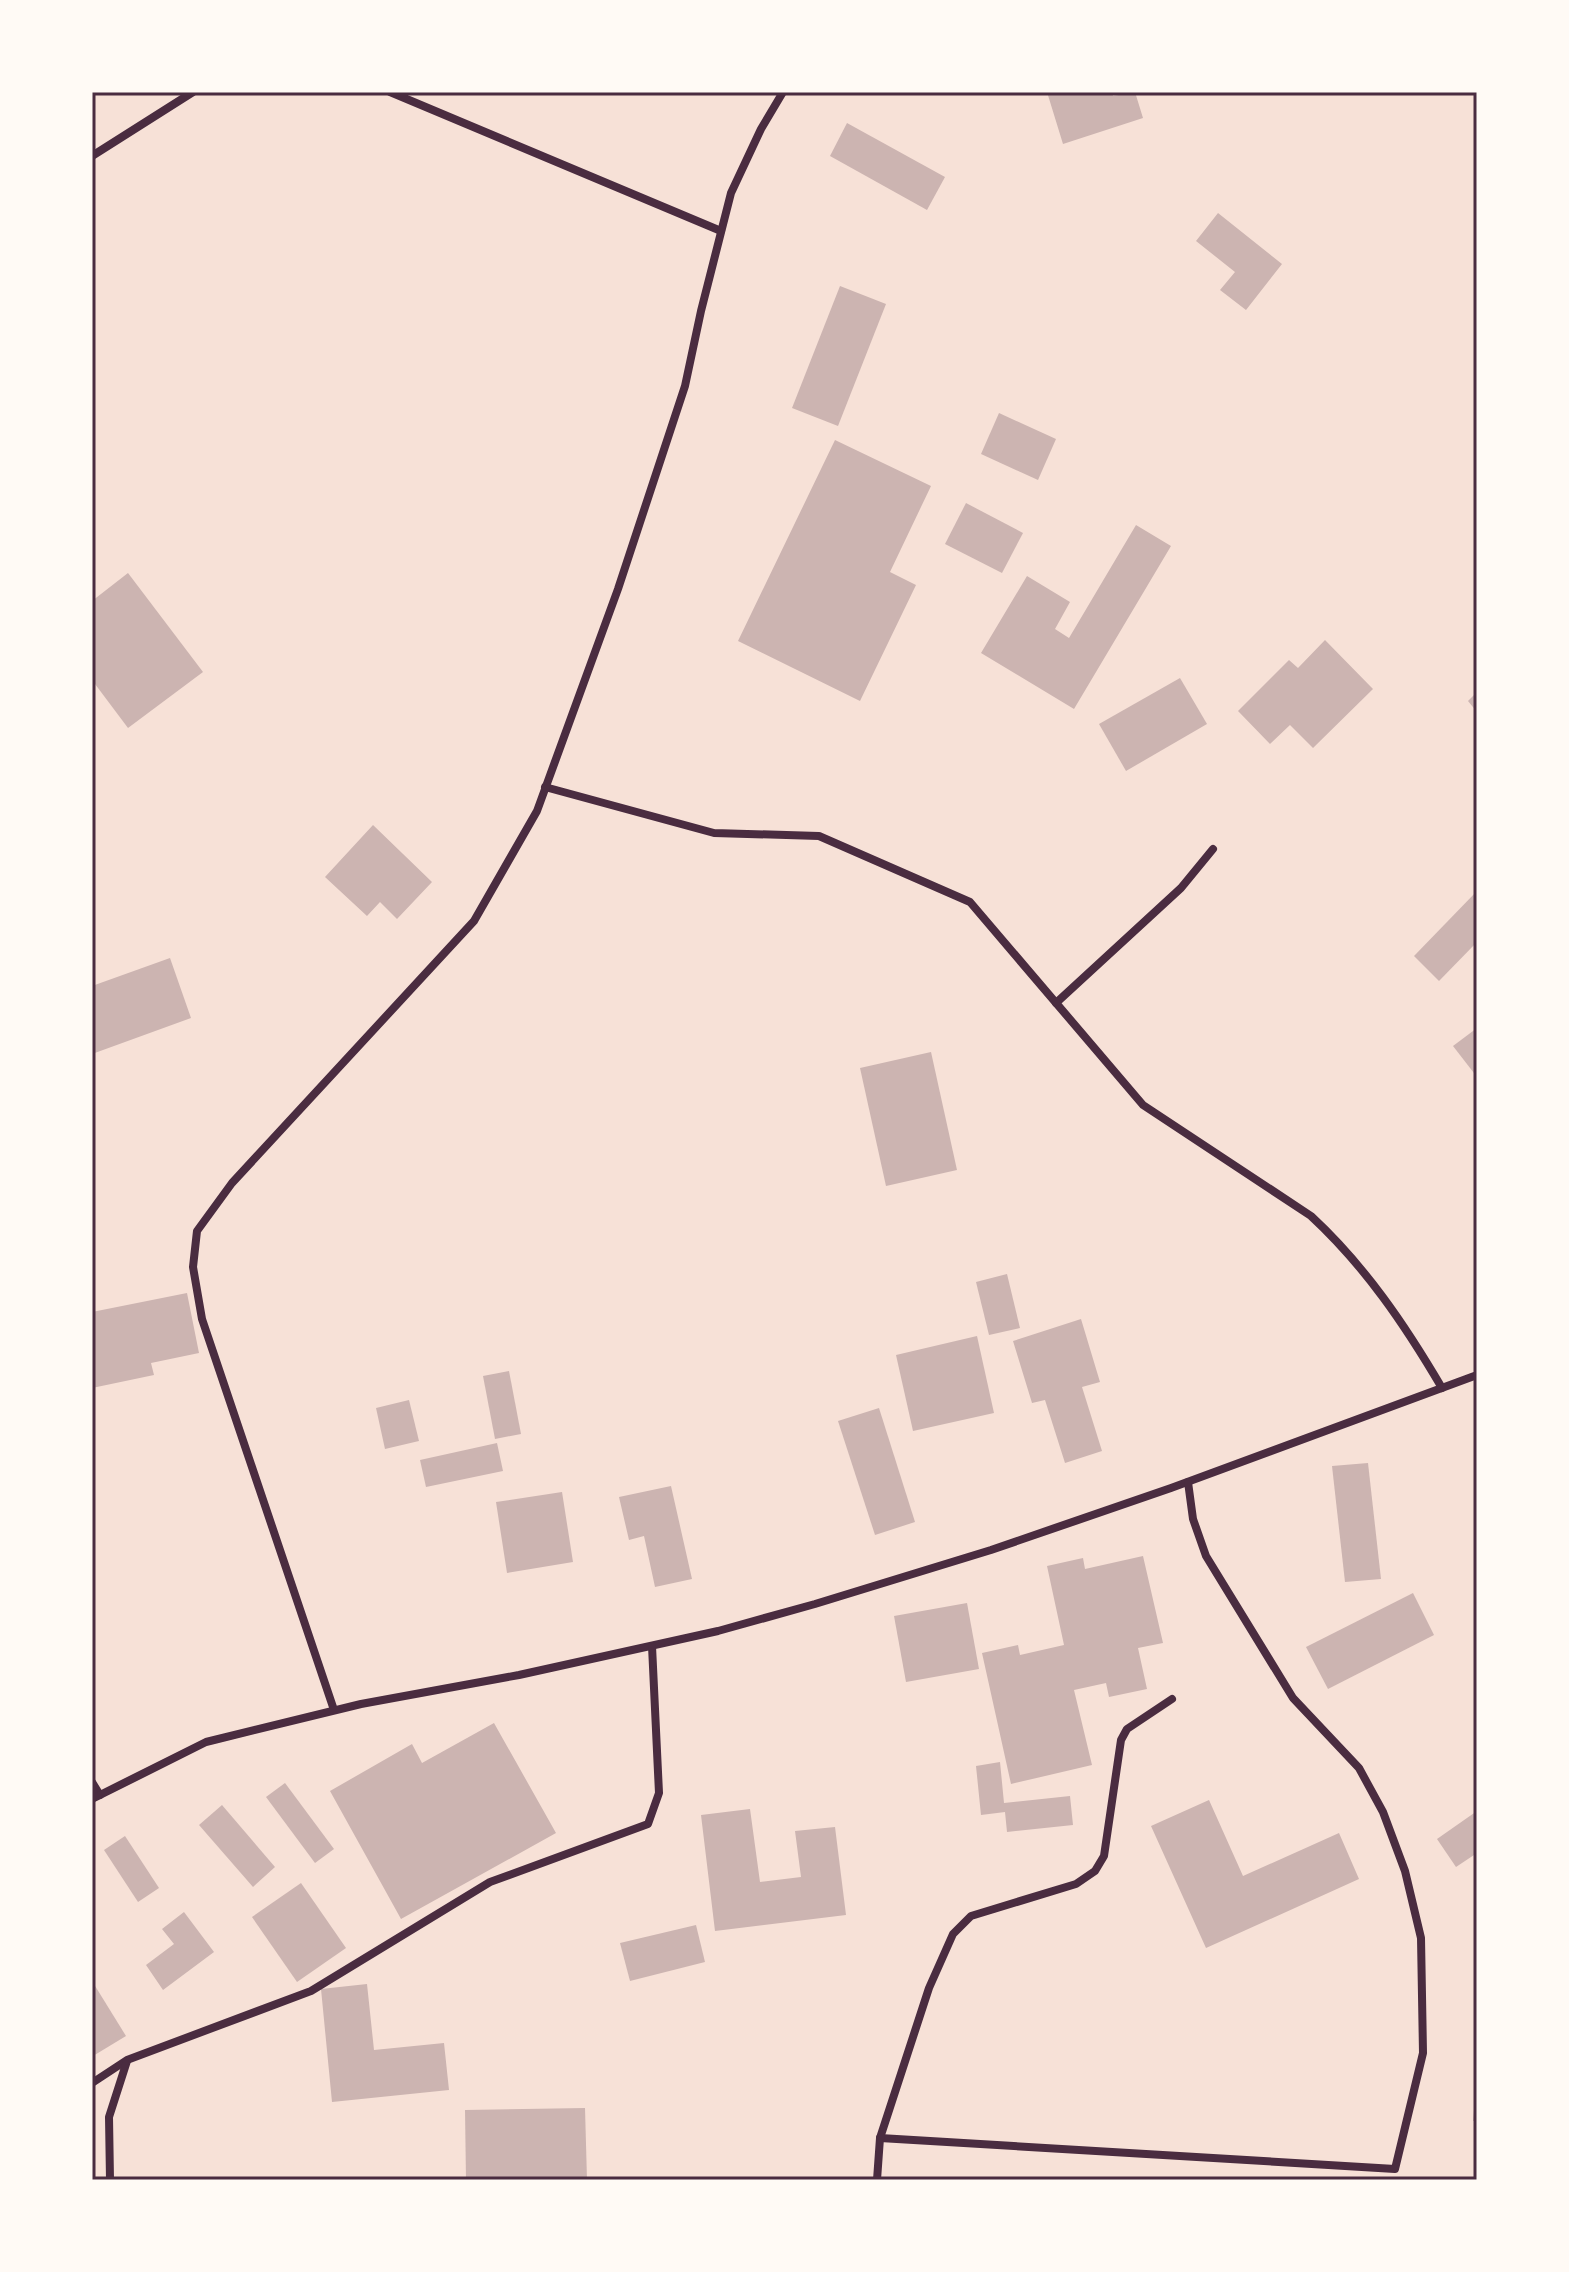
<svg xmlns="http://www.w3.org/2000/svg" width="1569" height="2272" viewBox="0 0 1569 2272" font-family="'Work Sans',sans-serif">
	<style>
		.building { fill: #ccb4b1 }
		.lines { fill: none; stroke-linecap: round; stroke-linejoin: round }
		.minor { stroke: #4a2c40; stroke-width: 8 }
		.neatline { fill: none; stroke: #4a2c40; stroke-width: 3 }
	</style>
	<rect width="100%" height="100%" fill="#f7e1d7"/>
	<g class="building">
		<path d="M 1047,92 L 1112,92 L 1113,96 L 1135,92 L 1143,118 L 1063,144 Z"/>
		<path d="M 847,123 L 945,177 L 927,210 L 830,156 Z"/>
		<path d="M 1218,213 L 1282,264 L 1246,310 L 1220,290 L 1235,272 L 1196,241 Z"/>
		<path d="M 840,286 L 886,304 L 838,426 L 792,408 Z"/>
		<path d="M 999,413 L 1056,439 L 1038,480 L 981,454 Z"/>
		<path d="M 835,440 L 931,486 L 890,572 L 916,585 L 860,701 L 738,641 Z"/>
		<path d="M 966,503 L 1023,533 L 1002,573 L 945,544 Z"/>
		<path d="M 1136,525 L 1171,546 L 1074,709 L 981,653 L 1027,576 L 1070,602 L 1055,629 L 1069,638 Z"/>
		<path d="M 128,573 L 203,672 L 128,728 L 92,680 L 92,601 Z"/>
		<path d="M 1325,640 L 1373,689 L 1313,748 L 1290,725 L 1270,744 L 1238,711 L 1289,660 L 1298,668 Z"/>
		<path d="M 1180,678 L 1207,724 L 1126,771 L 1099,724 Z"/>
		<path d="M 1477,692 L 1477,712 L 1468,701 Z"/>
		<path d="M 373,825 L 432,882 L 397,919 L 380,902 L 367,916 L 325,877 Z"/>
		<path d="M 1477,891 L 1477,942 L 1439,981 L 1414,956 Z"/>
		<path d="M 170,958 L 191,1018 L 92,1054 L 92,986 Z"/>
		<path d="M 1477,1028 L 1477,1077 L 1453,1046 Z"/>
		<path d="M 931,1052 L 957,1170 L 886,1186 L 860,1068 Z"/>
		<path d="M 1007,1274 L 1020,1328 L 989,1335 L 976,1282 Z"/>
		<path d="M 187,1293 L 199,1353 L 151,1363 L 154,1375 L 92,1388 L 92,1312 Z"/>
		<path d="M 1081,1319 L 1100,1382 L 1082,1387 L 1102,1451 L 1065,1463 L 1045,1400 L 1032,1403 L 1013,1341 Z"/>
		<path d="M 977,1336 L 994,1413 L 913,1431 L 896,1355 Z"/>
		<path d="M 509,1371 L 521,1434 L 495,1439 L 483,1376 Z"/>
		<path d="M 409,1400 L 419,1441 L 385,1449 L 376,1408 Z"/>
		<path d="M 879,1408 L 915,1522 L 875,1535 L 838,1421 Z"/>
		<path d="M 497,1443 L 503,1471 L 426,1487 L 420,1460 Z"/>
		<path d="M 1368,1463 L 1381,1579 L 1345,1582 L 1332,1466 Z"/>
		<path d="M 671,1486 L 692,1579 L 655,1587 L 644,1536 L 629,1540 L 619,1497 Z"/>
		<path d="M 562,1492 L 573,1562 L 507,1573 L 496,1502 Z"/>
		<path d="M 1143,1556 L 1163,1643 L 1138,1648 L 1147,1689 L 1109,1697 L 1106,1683 L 1074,1690 L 1092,1765 L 1011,1784 L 982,1653 L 1018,1645 L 1020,1655 L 1064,1645 L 1047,1566 L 1083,1558 L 1085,1569 Z"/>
		<path d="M 1413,1593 L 1434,1635 L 1328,1689 L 1306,1647 Z"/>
		<path d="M 967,1603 L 979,1669 L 906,1682 L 894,1616 Z"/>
		<path d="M 494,1723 L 556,1833 L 401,1919 L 330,1791 L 412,1744 L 422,1763 Z"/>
		<path d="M 1000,1762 L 1004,1803 L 1070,1796 L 1073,1825 L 1007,1832 L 1005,1812 L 981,1815 L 976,1766 Z"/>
		<path d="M 285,1783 L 334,1849 L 315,1863 L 266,1797 Z"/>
		<path d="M 1209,1800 L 1243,1876 L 1339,1833 L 1359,1879 L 1206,1948 L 1151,1826 Z"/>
		<path d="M 222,1805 L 275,1867 L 253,1887 L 199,1825 Z"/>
		<path d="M 750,1809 L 760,1882 L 801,1877 L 795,1831 L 835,1827 L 846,1915 L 715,1931 L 701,1815 Z"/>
		<path d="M 1477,1811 L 1477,1853 L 1456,1867 L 1437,1839 Z"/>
		<path d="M 125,1836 L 159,1888 L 138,1902 L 104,1850 Z"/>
		<path d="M 301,1883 L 346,1948 L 297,1982 L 252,1917 Z"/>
		<path d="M 184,1912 L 214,1952 L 163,1990 L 146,1965 L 174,1944 L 162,1929 Z"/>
		<path d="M 696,1925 L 705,1962 L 630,1981 L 620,1943 Z"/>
		<path d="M 92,1981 L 126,2036 L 93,2056 L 92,2054 Z"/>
		<path d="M 367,1984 L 374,2050 L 444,2043 L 449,2090 L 332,2102 L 321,1989 Z"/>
		<path d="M 1475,2099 L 1477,2099 L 1477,2121 L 1473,2121 Z"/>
		<path d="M 585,2108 L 587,2180 L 466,2180 L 465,2110 Z"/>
	</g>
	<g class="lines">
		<g class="minor">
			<path d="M 390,92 L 721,231"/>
			<path d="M 92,156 L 193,92"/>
			<path d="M 545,787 L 714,833 L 819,836 L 970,902 L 1143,1105 L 1311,1216 C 1365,1266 1405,1325 1442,1388"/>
			<path d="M 1056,1003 L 1181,888 L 1213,849"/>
			<path d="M 334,1710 L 202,1319 L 193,1267 L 197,1231 L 232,1183 L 474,921 L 537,811 L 618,589 L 685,386 L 701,311 L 731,193 L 761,129 L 783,92"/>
			<path d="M 92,1782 L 100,1795"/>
			<path d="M 92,1799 L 206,1742 L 361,1704 L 519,1675 L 718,1631 L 815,1604 L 991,1550 L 1171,1488 L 1477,1375"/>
			<path d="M 92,2083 L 127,2060 L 311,1991 L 490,1882 L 648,1824 L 659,1793 L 652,1646"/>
			<path d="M 880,2138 L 1395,2169 L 1423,2053 L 1421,1938 L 1405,1871 L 1383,1812 L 1359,1768 L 1293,1698 L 1206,1556 L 1193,1519 L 1188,1482"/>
			<path d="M 110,2180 L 109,2117 L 127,2061"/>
			<path d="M 877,2180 L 880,2138 L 929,1988 L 953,1934 L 971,1916 L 1076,1884 L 1095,1871 L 1104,1856 L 1121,1740 L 1127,1729 L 1172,1699"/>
		</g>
	</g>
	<rect width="1569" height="2272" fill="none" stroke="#fffaf5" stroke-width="188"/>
	<rect x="94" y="94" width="1381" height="2084" class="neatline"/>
</svg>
